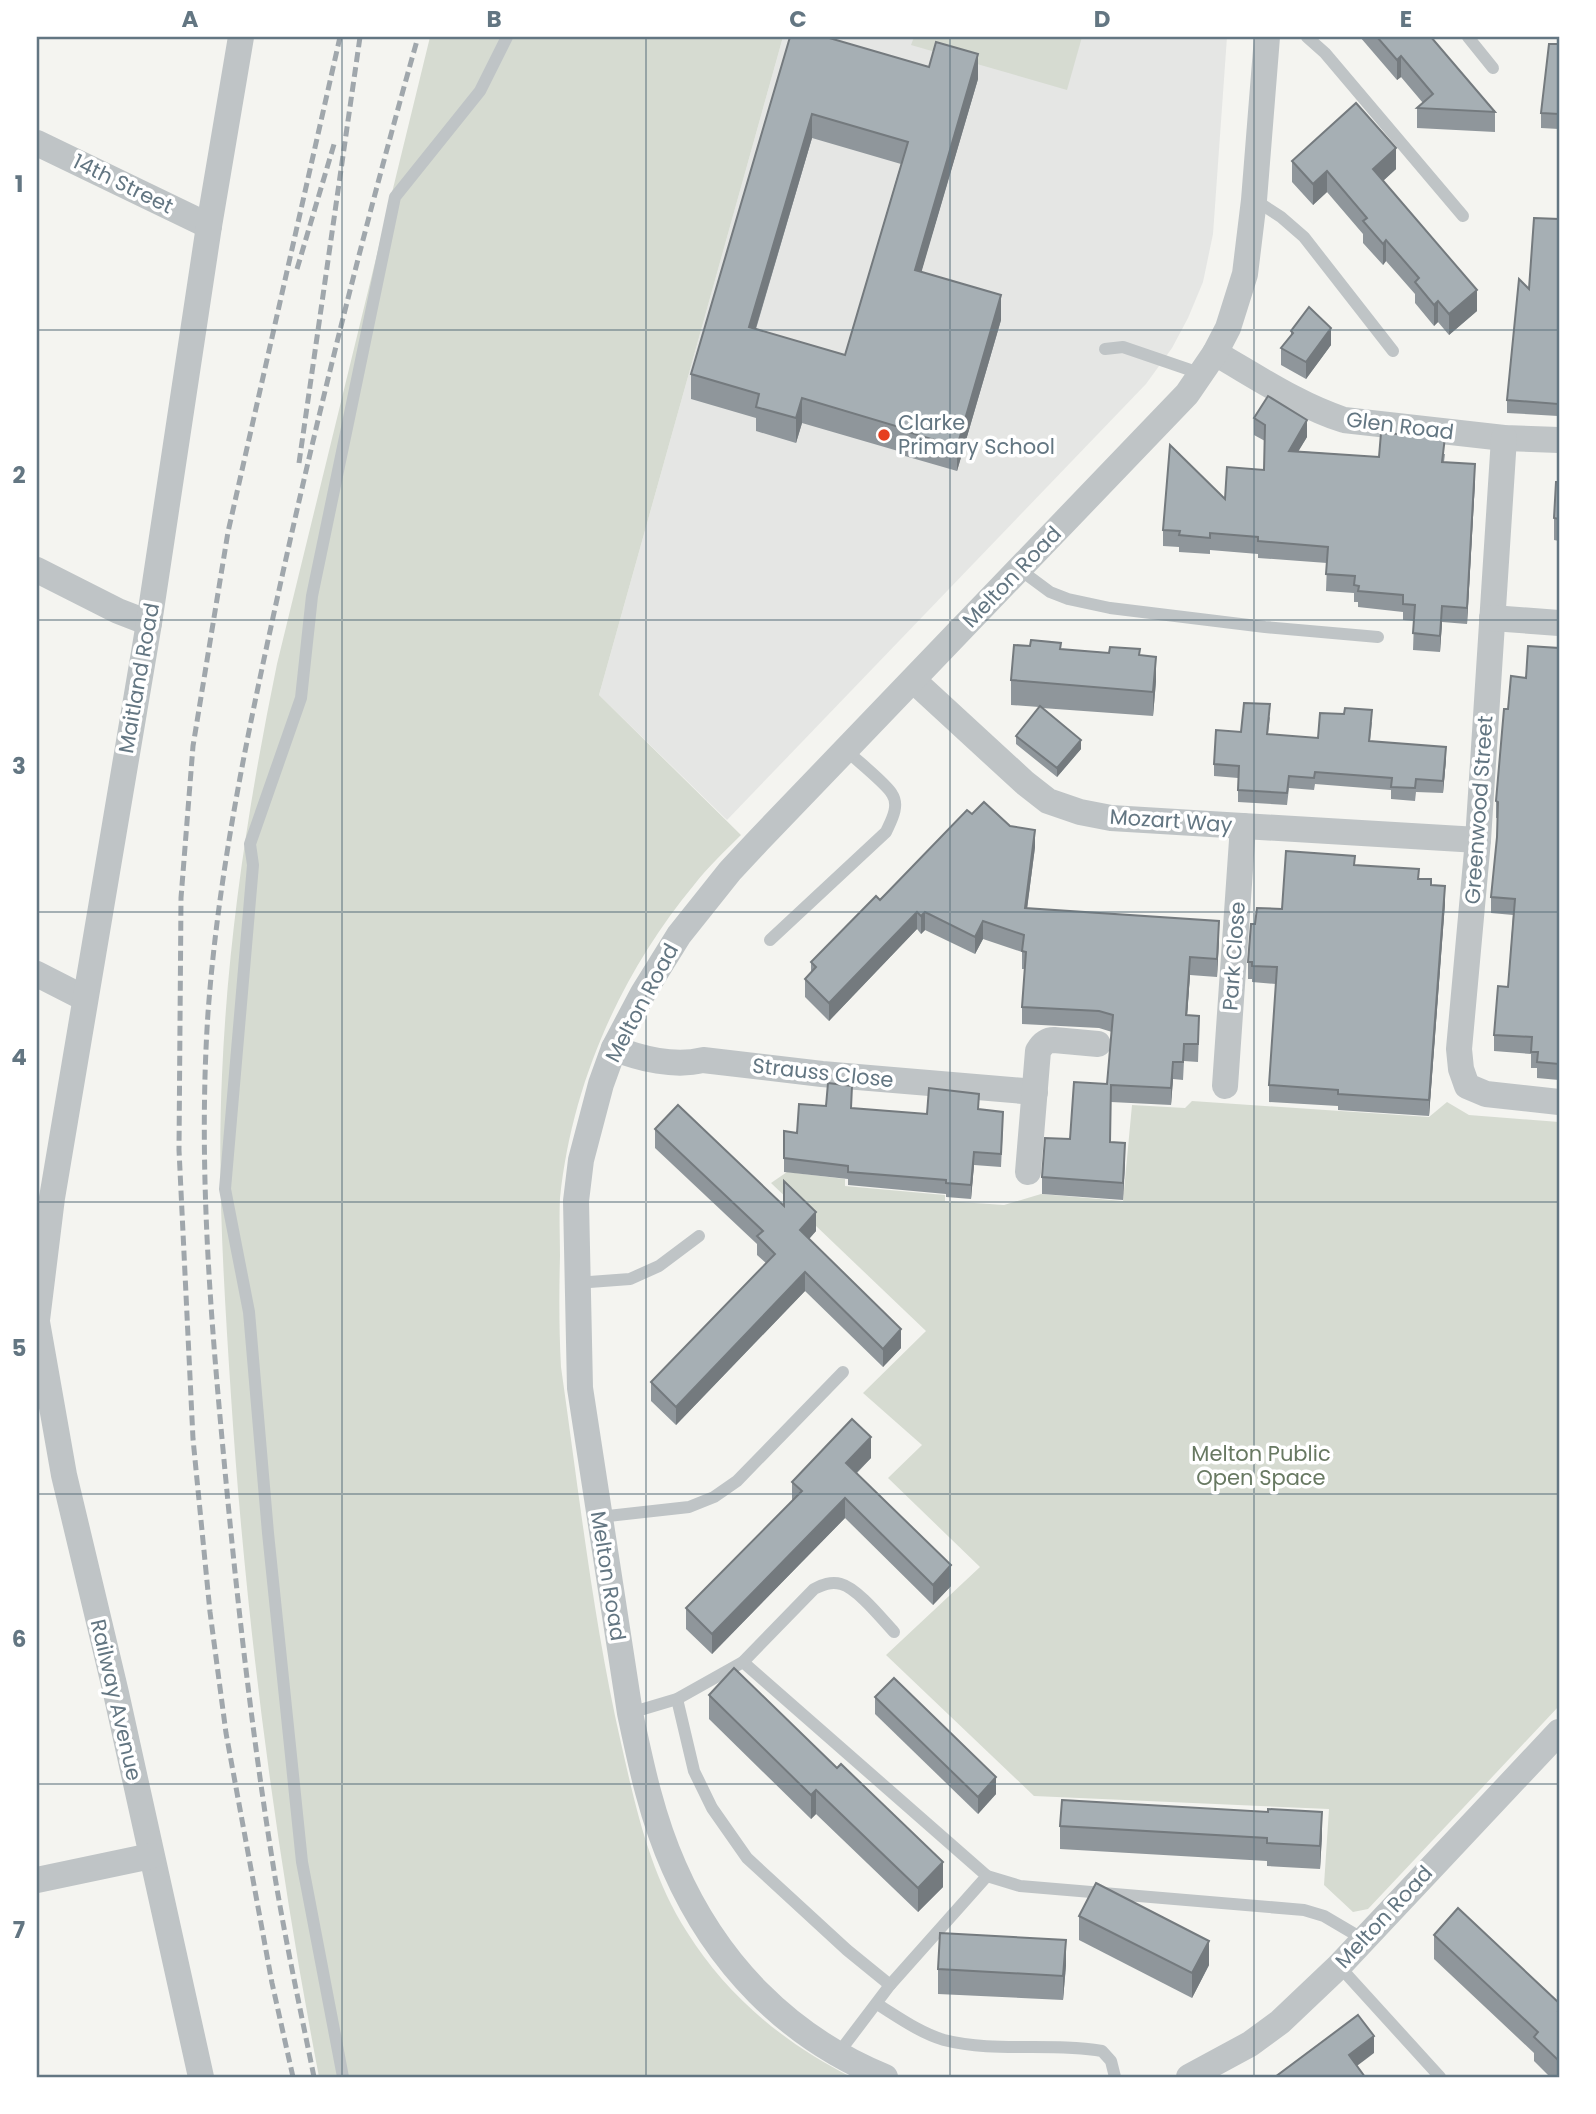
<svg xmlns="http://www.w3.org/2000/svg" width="1596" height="2114" viewBox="0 0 1596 2114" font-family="Poppins,sans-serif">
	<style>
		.built { fill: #e5e6e4 }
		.green { fill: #d6dbd1 }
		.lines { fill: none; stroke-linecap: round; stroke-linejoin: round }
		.service { stroke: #bfc4c6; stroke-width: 12 }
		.minor { stroke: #bfc4c6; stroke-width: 26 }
		.rail { stroke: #a0a7ac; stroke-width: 5; stroke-dasharray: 10 5; stroke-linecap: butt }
		.wall { fill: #8f969b; fill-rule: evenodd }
		.shaded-wall { fill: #747a7e }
		.building { fill: #a6afb4; stroke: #747a7e; stroke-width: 2; fill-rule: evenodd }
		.grid { fill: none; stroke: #637682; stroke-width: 2; stroke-opacity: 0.55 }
		.poi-dot { fill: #e63f1f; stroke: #fff; stroke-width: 2.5 }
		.labels { text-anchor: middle; stroke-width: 7; stroke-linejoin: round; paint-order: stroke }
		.street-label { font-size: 21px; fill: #637682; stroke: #fff }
		.poi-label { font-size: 21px; fill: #637682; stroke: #fff; text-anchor: start }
		.park-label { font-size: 21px; fill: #687962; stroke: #fff }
		.neatline { fill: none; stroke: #637682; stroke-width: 2.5 }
		.grid-label { font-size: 23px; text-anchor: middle; font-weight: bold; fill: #637682 }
	</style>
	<rect width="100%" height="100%" fill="#f4f4f0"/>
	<path class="built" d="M 783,37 L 1227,37 L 1213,234 L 1203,282 L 1188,318 L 1172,348 L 1146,384 L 727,820 L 599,695 Z"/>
	<g class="green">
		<path d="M 430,37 L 783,37 L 599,695 L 741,835 C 725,851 708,867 694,885 C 621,973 572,1083 560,1198 C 559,1217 560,1237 560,1256 C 559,1293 559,1330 561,1367 C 579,1493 593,1620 621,1743 C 636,1809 650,1874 687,1932 C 727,1996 784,2043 851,2077 L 319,2077 C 276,1852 246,1625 231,1396 C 224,1289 217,1182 222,1075 C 228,936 249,800 277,664 Z"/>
		<path d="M 914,37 L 1082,37 L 1067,90 L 911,45 Z"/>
		<path d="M 1192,1101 L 1429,1117 L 1447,1102 L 1469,1115 L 1559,1122 L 1559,1706 L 1368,1909 L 1353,1912 L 1324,1885 L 1329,1809 L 1034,1796 L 886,1655 L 980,1567 L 888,1478 L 922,1445 L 863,1393 L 926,1331 L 771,1183 L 787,1172 L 845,1179 L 845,1186 L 945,1195 L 945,1201 L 1004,1205 L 1041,1194 L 1123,1201 L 1132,1105 L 1185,1108 Z"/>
	</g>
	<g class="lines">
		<g class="service">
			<path d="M 1307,37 L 1325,53 L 1463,216"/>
			<path d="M 1468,37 L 1493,68"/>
			<path d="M 1255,200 L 1281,217 L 1304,237 L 1393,351"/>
			<path d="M 1105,349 L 1123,347 L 1202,374"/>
			<path d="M 1019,569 L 1050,592 L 1068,599 L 1110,608 L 1265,627 L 1378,637"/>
			<path d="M 770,940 L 886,832 C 891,821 900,806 892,794 C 887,784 855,759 846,750"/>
			<path d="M 576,1283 L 630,1279 L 659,1266 L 699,1236"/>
			<path d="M 599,1517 L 689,1507 L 714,1497 L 737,1481 L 843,1372"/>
			<path d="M 743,1662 L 987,1876 L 890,1985 L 837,2055"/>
			<path d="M 677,1699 L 694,1771 L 712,1808 L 747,1858 L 847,1950 L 890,1985"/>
			<path d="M 630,1713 L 677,1699 L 743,1662 L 814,1589 C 822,1585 831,1581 841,1584 C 857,1588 882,1619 894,1632"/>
			<path d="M 987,1876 L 1020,1886 L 1304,1910 L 1324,1916 L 1363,1939"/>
			<path d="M 1339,1966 L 1440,2077"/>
			<path d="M 877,2004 C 898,2017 920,2033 944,2040 C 995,2053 1050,2042 1102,2051 L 1111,2061 L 1115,2077"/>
			<path d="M 343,2077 L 302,1862 L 268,1533 L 249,1312 L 225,1189 L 253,865 L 250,844 L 301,698 L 312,596 L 395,197 L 480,91 L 507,37"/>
		</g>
		<g class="minor">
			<path d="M 37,143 L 209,226"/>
			<path d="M 1215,353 C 1257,377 1298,405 1344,420 L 1504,438 L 1559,440"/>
			<path d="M 1504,438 L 1478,840 L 1459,1049 L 1461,1069 L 1467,1086 L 1486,1094 L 1559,1102"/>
			<path d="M 37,570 L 118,611 L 149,623"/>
			<path d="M 1492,618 L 1559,623"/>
			<path d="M 913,680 L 1025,783 L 1048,801 L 1080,812 L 1111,818 L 1478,840"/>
			<path d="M 37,974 L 84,998"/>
			<path d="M 614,1048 C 640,1059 675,1067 703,1060 L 822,1074 L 1035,1092"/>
			<path d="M 1225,1086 L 1243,826"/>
			<path d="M 1028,1172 L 1038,1051 C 1042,1044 1046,1040 1054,1040 L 1098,1044"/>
			<path d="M 37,1320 L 52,1198 L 149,623 L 209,226 L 241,37"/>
			<path d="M 37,1322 L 64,1475 L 116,1693 L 201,2077"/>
			<path d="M 37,1880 L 151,1856"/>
			<path d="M 885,2077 C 787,2037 716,1963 674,1867 C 652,1818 641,1765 630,1713 L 580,1388 L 576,1201 L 581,1160 L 601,1084 L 614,1048 L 643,993 L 679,935 L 730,871 L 758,841 L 1187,394 L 1215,353 L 1228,328 L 1245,274 L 1254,200 L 1267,37"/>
			<path d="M 1189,2077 L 1250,2044 L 1280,2022 L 1339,1966 L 1559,1732"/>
		</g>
		<g class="rail">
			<path d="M 297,269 L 335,141"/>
			<path d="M 299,463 L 360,37"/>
			<path d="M 293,2077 L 272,1983 L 226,1733 L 210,1612 L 193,1439 L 179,1150 L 181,898 L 193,746 L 228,532 L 340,37"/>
			<path d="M 314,2077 C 301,2013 287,1948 276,1883 C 253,1743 237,1601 224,1460 C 210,1311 198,1162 208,1013 C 219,863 251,717 283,572 C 323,392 368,214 418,37"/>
		</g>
	</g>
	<g class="wall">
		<path d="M 790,37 L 929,67 L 978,79 L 921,272 L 1001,320 L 957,471 L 905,456 L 905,453 L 802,423 L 796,443 L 756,431 L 756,418 L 691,399 L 691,374 ZM 812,138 L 901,164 L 845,355 L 756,329 Z"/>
		<path d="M 1360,37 L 1431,37 L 1495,112 L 1495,132 L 1417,128 L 1417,108 L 1423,103 L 1401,77 L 1397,80 Z"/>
		<path d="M 1559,44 L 1559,129 L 1541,128 L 1541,113 Z"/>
		<path d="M 1292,161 L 1396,169 L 1383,181 L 1477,311 L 1449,335 L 1438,322 L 1434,326 L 1415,303 L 1415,294 L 1386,261 L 1383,265 L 1363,243 L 1363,234 L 1327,192 L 1313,205 L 1292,182 Z"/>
		<path d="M 1559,219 L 1559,408 L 1558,416 L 1507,413 L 1507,400 L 1529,289 Z"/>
		<path d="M 1291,331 L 1331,345 L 1306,379 L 1281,365 L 1281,348 L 1291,336 Z"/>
		<path d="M 1254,418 L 1307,437 L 1298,451 L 1379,457 L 1445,454 L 1444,462 L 1475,481 L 1467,624 L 1442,622 L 1440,652 L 1413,650 L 1414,621 L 1403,620 L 1403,612 L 1358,607 L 1358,602 L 1354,602 L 1354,593 L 1326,591 L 1327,563 L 1258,558 L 1258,554 L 1210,550 L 1210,554 L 1179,552 L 1179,547 L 1163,546 L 1163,530 L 1225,499 L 1264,470 L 1265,441 L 1254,435 Z"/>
		<path d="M 1559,482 L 1559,541 L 1554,540 L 1554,518 Z"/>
		<path d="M 1559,648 L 1559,1080 L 1537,1078 L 1537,1068 L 1531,1068 L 1531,1054 L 1494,1051 L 1494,1035 L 1508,987 L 1513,915 L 1491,913 L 1491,897 L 1497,837 L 1498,818 L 1496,818 L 1496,801 L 1508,709 L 1526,678 Z"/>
		<path d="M 1061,649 L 1140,655 L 1156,681 L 1153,716 L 1042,708 L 1081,749 L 1057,777 L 1016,744 L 1016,736 L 1039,707 L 1011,705 L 1011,680 Z"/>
		<path d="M 1270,717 L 1268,734 L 1318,738 L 1372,722 L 1370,741 L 1446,759 L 1443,793 L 1416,792 L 1415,801 L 1391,799 L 1391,790 L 1315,784 L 1314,790 L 1289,788 L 1287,805 L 1238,802 L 1238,778 L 1214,776 L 1214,764 L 1241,732 Z"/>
		<path d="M 972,814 L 1010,826 L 1035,847 L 1027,908 L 1219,938 L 1217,977 L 1190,975 L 1187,1015 L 1199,1033 L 1198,1062 L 1184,1061 L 1183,1080 L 1173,1079 L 1171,1105 L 1111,1102 L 1110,1142 L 1125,1160 L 1123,1200 L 1042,1194 L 1042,1177 L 1070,1139 L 1107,1084 L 1112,1032 L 1099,1028 L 1022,1024 L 1022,1007 L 1025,969 L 1022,969 L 1022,952 L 983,939 L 975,954 L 925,930 L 921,934 L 917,929 L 829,1021 L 805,997 L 805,979 L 811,972 L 811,962 Z"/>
		<path d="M 1355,865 L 1419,879 L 1431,885 L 1445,903 L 1429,1116 L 1338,1110 L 1338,1106 L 1269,1102 L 1269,1085 L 1276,984 L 1252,982 L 1252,979 L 1248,979 L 1248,962 L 1255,924 Z"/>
		<path d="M 852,1099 L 852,1108 L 927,1114 L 979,1109 L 1003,1125 L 1001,1167 L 974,1165 L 971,1199 L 946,1197 L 946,1194 L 848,1185 L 848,1179 L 784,1172 L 784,1131 L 797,1133 Z"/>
		<path d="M 655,1129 L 784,1206 L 816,1231 L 809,1239 L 901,1348 L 883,1367 L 805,1291 L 676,1425 L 651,1401 L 651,1382 L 766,1263 L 757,1255 L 757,1244 L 655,1148 Z"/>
		<path d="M 871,1458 L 857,1473 L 951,1586 L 933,1605 L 845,1518 L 712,1654 L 686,1629 L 686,1608 L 792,1501 L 792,1482 Z"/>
		<path d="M 709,1695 L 943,1887 L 918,1912 L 816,1814 L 811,1819 L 709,1719 Z"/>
		<path d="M 875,1697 L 996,1794 L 978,1814 L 875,1714 Z"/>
		<path d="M 1268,1812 L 1322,1835 L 1320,1869 L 1267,1866 L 1267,1861 L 1060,1849 L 1060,1826 Z"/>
		<path d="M 1079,1916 L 1209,1965 L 1192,1998 L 1079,1940 Z"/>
		<path d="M 1434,1935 L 1559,2003 L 1559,2077 L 1550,2077 L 1534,2061 L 1534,2053 L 1434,1959 Z"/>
		<path d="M 1066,1965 L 1063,2000 L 938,1994 L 938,1969 Z"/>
	</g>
	<g class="shaded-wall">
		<path d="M 978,54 L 978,79 L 915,294 L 915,270 Z"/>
		<path d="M 1401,56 L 1401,77 L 1397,80 L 1397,60 Z"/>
		<path d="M 812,114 L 812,138 L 749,351 L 749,327 Z"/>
		<path d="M 1396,148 L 1396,169 L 1373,190 L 1373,169 Z"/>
		<path d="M 1327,171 L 1327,192 L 1313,205 L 1313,184 Z"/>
		<path d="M 1386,240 L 1386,261 L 1383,265 L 1383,244 Z"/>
		<path d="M 1477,290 L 1477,311 L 1449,335 L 1449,314 Z"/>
		<path d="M 1001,295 L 1001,320 L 957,471 L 957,447 Z"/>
		<path d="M 1438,301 L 1438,322 L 1434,326 L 1434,305 Z"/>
		<path d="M 1331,328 L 1331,345 L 1306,379 L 1306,362 Z"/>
		<path d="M 802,398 L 802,423 L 796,443 L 796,418 Z"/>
		<path d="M 1307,420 L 1307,437 L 1289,467 L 1289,451 Z"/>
		<path d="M 1475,464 L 1475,481 L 1467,624 L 1467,608 Z"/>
		<path d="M 1442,606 L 1442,622 L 1440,652 L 1440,636 Z"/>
		<path d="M 1156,657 L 1156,681 L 1153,716 L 1153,692 Z"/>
		<path d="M 1081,740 L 1081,749 L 1057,777 L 1057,768 Z"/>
		<path d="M 1446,747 L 1446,759 L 1443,793 L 1443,781 Z"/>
		<path d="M 1035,830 L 1035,847 L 1025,925 L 1025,908 Z"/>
		<path d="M 1445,886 L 1445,903 L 1429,1116 L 1429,1100 Z"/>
		<path d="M 917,912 L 917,929 L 829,1021 L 829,1003 Z"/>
		<path d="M 925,912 L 925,930 L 921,934 L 921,916 Z"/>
		<path d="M 983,921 L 983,939 L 975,954 L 975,937 Z"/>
		<path d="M 1219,921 L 1219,938 L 1217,977 L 1217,959 Z"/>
		<path d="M 1190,957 L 1190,975 L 1186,1032 L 1186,1015 Z"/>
		<path d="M 1173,1062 L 1173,1079 L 1171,1105 L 1171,1088 Z"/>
		<path d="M 1125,1143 L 1125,1160 L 1123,1200 L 1123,1183 Z"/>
		<path d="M 974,1152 L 974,1165 L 971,1199 L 971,1185 Z"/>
		<path d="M 816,1212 L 816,1231 L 800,1249 L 800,1230 Z"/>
		<path d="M 805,1272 L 805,1291 L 676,1425 L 676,1407 Z"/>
		<path d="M 901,1329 L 901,1348 L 883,1367 L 883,1349 Z"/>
		<path d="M 871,1437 L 871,1458 L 846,1483 L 846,1463 Z"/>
		<path d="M 845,1498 L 845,1518 L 712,1654 L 712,1634 Z"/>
		<path d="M 951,1565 L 951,1586 L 933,1605 L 933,1585 Z"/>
		<path d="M 996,1777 L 996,1794 L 978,1814 L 978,1797 Z"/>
		<path d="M 816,1790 L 816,1814 L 811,1819 L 811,1795 Z"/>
		<path d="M 1322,1812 L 1322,1835 L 1320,1869 L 1320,1846 Z"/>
		<path d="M 943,1862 L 943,1887 L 918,1912 L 918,1888 Z"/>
		<path d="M 1066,1940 L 1066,1965 L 1063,2000 L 1063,1976 Z"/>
		<path d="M 1209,1941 L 1209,1965 L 1192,1998 L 1192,1973 Z"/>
		<path d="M 1374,2036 L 1374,2053 L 1349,2072 L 1349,2055 Z"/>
	</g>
	<g class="building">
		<path d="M 790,37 L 826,37 L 929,67 L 936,42 L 978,54 L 915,270 L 1001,295 L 957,447 L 905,431 L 906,429 L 802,398 L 796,418 L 756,407 L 759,394 L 691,374 ZM 812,114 L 908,142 L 845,355 L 749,327 Z"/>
		<path d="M 1377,37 L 1431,37 L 1495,112 L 1417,108 L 1433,94 L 1401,56 L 1397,60 Z"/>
		<path d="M 1549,44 L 1559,44 L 1559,114 L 1541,113 Z"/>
		<path d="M 1356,103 L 1396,148 L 1373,169 L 1477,290 L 1449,314 L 1438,301 L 1434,305 L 1415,282 L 1419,278 L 1386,240 L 1383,244 L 1363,221 L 1367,218 L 1327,171 L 1313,184 L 1292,161 Z"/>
		<path d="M 1534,218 L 1559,219 L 1559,395 L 1558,404 L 1507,400 L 1519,279 L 1529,289 Z"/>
		<path d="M 1309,307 L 1331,328 L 1306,362 L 1281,348 L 1293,333 L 1291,331 Z"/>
		<path d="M 1268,396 L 1307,420 L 1289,451 L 1379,457 L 1381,433 L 1431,436 L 1445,437 L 1442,462 L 1475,464 L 1467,608 L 1442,606 L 1440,636 L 1413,633 L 1415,605 L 1403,604 L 1403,595 L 1358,591 L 1359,586 L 1354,585 L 1355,576 L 1326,574 L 1328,547 L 1258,541 L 1258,537 L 1210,533 L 1210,538 L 1179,535 L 1180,531 L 1163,530 L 1170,445 L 1225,499 L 1227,467 L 1264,470 L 1265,425 L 1254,418 Z"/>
		<path d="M 1556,482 L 1559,482 L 1559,519 L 1554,518 Z"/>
		<path d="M 1031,640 L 1061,643 L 1060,649 L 1109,653 L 1110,647 L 1140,649 L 1139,655 L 1156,657 L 1153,692 L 1011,680 L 1014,645 L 1030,646 Z"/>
		<path d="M 1528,646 L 1559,648 L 1559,1064 L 1537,1062 L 1538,1052 L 1531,1052 L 1532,1037 L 1494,1035 L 1498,986 L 1508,987 L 1515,899 L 1491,897 L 1497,837 L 1498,802 L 1496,801 L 1504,709 L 1508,709 L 1511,676 L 1526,678 Z"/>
		<path d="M 1244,703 L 1270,704 L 1267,734 L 1318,738 L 1320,713 L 1344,714 L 1345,708 L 1372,710 L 1369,741 L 1446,747 L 1443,781 L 1416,779 L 1415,788 L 1391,787 L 1392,778 L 1315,772 L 1314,778 L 1289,776 L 1287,793 L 1238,790 L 1239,766 L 1214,764 L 1216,730 L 1241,732 Z"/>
		<path d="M 1040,706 L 1081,740 L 1057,768 L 1016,736 Z"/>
		<path d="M 984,802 L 1010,826 L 1035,830 L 1025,908 L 1219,921 L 1217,959 L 1190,957 L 1186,1015 L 1199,1016 L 1198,1044 L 1184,1044 L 1183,1062 L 1173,1062 L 1171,1088 L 1111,1085 L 1110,1142 L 1125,1143 L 1123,1183 L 1042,1177 L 1045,1138 L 1070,1139 L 1074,1082 L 1107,1084 L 1113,1015 L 1099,1011 L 1022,1007 L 1026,952 L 1022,951 L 1024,935 L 983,921 L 975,937 L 925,912 L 921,916 L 917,912 L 829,1003 L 805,979 L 816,967 L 811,962 L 876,896 L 880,900 L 967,810 L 972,814 Z"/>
		<path d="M 1286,851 L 1355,856 L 1354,865 L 1419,869 L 1418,879 L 1431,879 L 1431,885 L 1445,886 L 1429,1100 L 1338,1094 L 1338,1090 L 1269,1085 L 1277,967 L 1252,966 L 1252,962 L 1248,962 L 1251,924 L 1255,924 L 1257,908 L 1282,909 Z"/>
		<path d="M 828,1083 L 852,1086 L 851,1108 L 927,1114 L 929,1088 L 979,1094 L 978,1109 L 1003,1112 L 1001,1154 L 974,1152 L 971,1185 L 946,1183 L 946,1180 L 848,1172 L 848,1166 L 784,1158 L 784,1131 L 797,1133 L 799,1104 L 826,1106 Z"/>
		<path d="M 678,1105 L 784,1206 L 784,1181 L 816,1212 L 800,1230 L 901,1329 L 883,1349 L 805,1272 L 676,1407 L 651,1382 L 775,1254 L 757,1236 L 763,1231 L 655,1129 Z"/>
		<path d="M 852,1419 L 871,1437 L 846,1463 L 951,1565 L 933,1585 L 845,1498 L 712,1634 L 686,1608 L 802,1491 L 792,1482 Z"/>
		<path d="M 734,1668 L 837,1768 L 841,1764 L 943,1862 L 918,1888 L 816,1790 L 811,1795 L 709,1695 Z"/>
		<path d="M 894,1678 L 996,1777 L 978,1797 L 875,1697 Z"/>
		<path d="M 1062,1800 L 1268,1812 L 1268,1809 L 1322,1812 L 1320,1846 L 1267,1843 L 1267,1838 L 1060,1826 Z"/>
		<path d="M 1096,1883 L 1209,1941 L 1192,1973 L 1079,1916 Z"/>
		<path d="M 1458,1908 L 1559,2003 L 1559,2009 L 1558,2011 L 1559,2012 L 1559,2061 L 1534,2037 L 1538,2032 L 1434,1935 Z"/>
		<path d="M 940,1933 L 1066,1940 L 1063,1976 L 938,1969 Z"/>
		<path d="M 1358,2015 L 1374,2036 L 1349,2055 L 1365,2077 L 1275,2077 Z"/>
	</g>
	<path class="grid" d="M 342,37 L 342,2077M 646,37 L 646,2077M 950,37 L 950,2077M 1254,37 L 1254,2077M 37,330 L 1559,330M 37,620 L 1559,620M 37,912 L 1559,912M 37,1202 L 1559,1202M 37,1494 L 1559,1494M 37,1784 L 1559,1784"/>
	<circle class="poi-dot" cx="884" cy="435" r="7"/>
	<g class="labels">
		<g class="street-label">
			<text transform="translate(123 184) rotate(26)" y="7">14th Street</text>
			<text transform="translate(1400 426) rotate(7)" y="7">Glen Road</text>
			<text transform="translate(1012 577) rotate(-46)" y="7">Melton Road</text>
			<text transform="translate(139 678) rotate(-80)" y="7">Maitland Road</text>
			<text transform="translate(1479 810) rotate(-86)" y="7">Greenwood Street</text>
			<text transform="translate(1171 821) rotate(4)" y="7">Mozart Way</text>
			<text transform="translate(1234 956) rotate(-86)" y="7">Park Close</text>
			<text transform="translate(642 1003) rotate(-62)" y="7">Melton Road</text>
			<text transform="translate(823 1073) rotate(6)" y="7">Strauss Close</text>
			<text transform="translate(608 1576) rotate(81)" y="7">Melton Road</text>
			<text transform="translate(116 1700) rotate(77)" y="7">Railway Avenue</text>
			<text transform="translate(1384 1917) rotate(-47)" y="7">Melton Road</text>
		</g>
		<g class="poi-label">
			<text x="898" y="430">Clarke<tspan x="898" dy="24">Primary School</tspan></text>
		</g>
		<g class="park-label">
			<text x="1261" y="1461">Melton Public<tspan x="1261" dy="24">Open Space</tspan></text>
		</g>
	</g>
	<rect width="1596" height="2114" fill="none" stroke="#ffffff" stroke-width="77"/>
	<rect x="38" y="38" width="1520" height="2038" class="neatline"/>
	<g class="grid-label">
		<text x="190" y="27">A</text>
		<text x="494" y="27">B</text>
		<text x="798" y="27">C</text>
		<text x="1102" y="27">D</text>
		<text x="1406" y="27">E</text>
		<text x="19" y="192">1</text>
		<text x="19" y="483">2</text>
		<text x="19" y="774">3</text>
		<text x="19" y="1065">4</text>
		<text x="19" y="1356">5</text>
		<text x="19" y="1647">6</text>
		<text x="19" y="1938">7</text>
	</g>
</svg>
